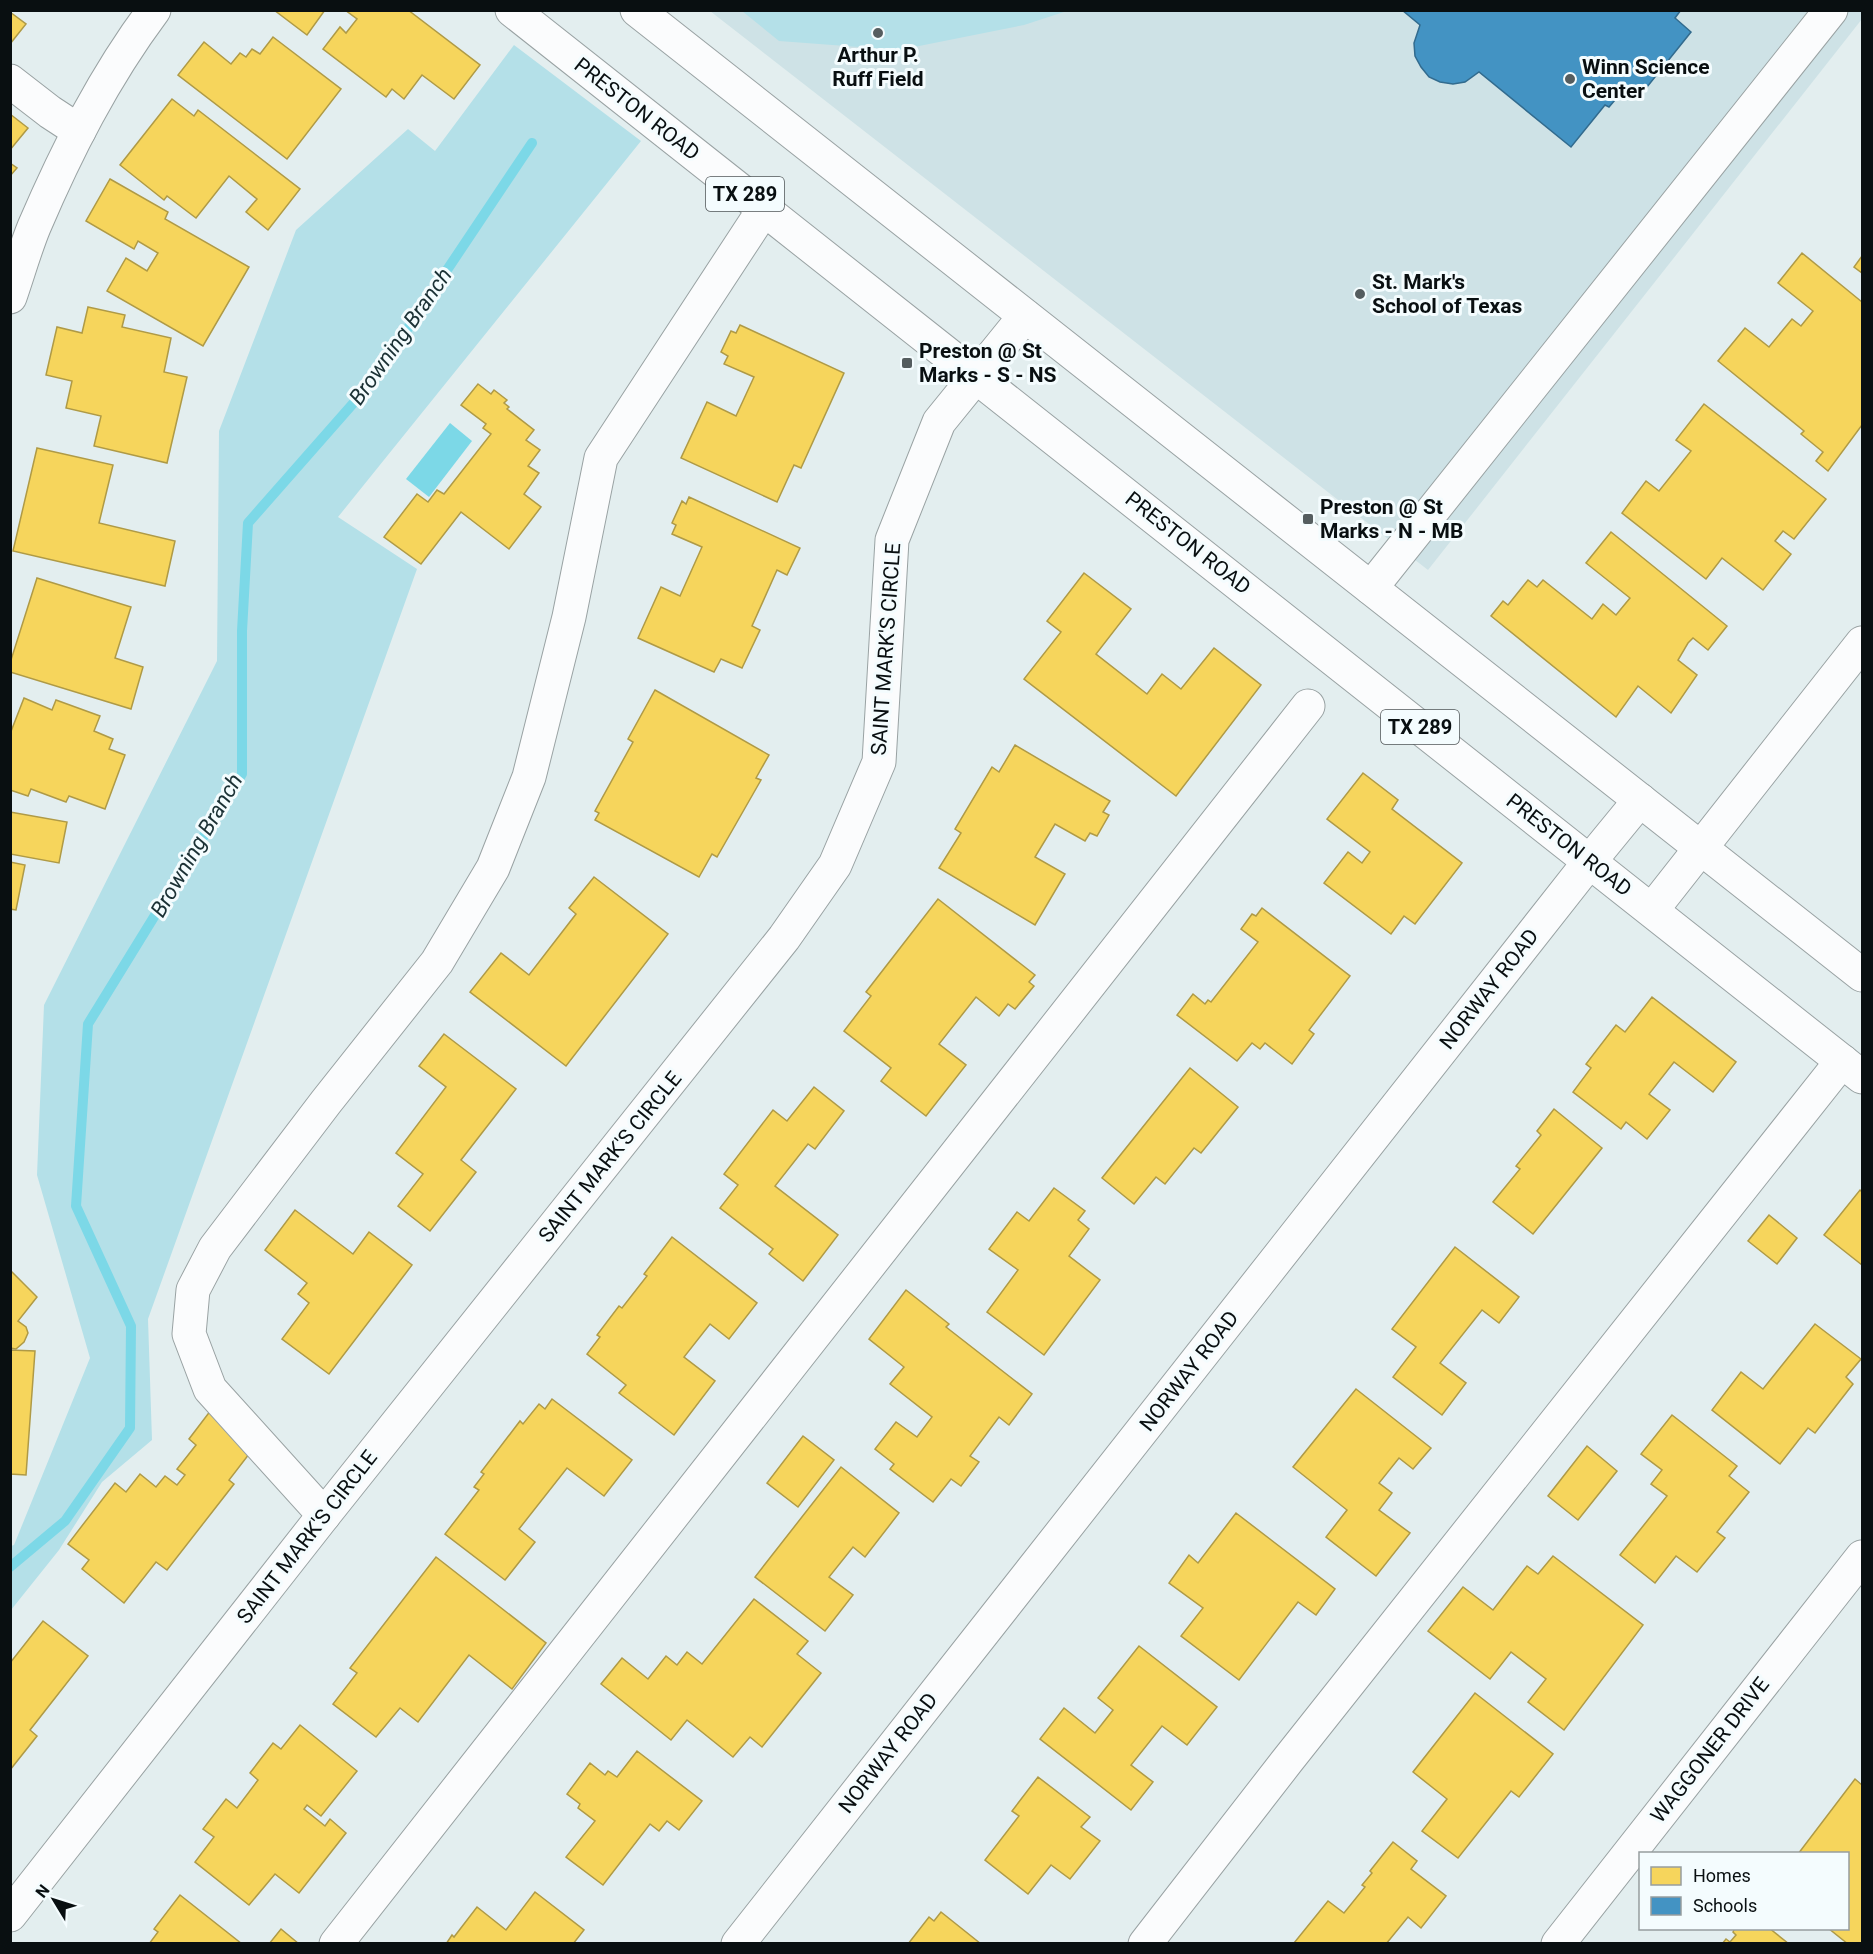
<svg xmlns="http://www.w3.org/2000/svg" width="1873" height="1954" viewBox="0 0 1873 1954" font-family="Roboto,sans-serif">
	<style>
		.built { fill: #cee2e6 }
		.green { fill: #b4e0e8 }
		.water { fill: #7cd8e7 }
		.homes { fill: #f6d55c; stroke: #af9a46; stroke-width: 1.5 }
		.schools { fill: #4393c3; stroke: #326b8e; stroke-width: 1.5 }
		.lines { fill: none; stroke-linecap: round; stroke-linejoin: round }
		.stream { stroke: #7cd8e7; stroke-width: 10 }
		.minor-casing { stroke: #99a2a3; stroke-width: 35 }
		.major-casing { stroke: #99a2a3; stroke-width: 35 }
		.minor { stroke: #fbfcfd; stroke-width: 33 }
		.major { stroke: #fbfcfd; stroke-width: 33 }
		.poi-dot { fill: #555d5f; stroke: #f4fcfe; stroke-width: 2 }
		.labels { text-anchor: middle; stroke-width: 6; stroke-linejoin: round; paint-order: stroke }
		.shield { fill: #f4fcfe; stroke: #505658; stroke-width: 1.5 }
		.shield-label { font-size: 20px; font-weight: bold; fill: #090f11 }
		.poi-label { font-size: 21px; font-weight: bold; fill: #090f11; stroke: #f4fcfe; text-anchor: start }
		.street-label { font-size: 21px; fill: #090f11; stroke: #f4fcfe }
		.water-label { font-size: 22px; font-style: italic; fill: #1b3135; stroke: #f4fcfe }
	</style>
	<rect width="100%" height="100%" fill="#e3eeef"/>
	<path class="built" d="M 1862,10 L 1862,19 L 1428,570 L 710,11 Z"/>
	<g class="green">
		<path d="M 742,11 L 1067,11 L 1024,25 L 899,50 L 779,41 Z"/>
		<path d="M 514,45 L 641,141 L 338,517 L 417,569 L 148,1319 L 152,1440 L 102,1482 L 59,1550 L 11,1610 L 11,1546 L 14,1545 L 90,1358 L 37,1175 L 44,1005 L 217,661 L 219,431 L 296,230 L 408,129 L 435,151 Z"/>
	</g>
	<path class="water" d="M 450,423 L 472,441 L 429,497 L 406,479 Z"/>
	<g class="homes">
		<path d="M 274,10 L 325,10 L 307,35 Z"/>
		<path d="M 345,10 L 408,10 L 480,65 L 454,99 L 422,75 L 404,99 L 392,89 L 386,97 L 323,49 L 340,27 L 346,33 L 357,19 Z"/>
		<path d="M 10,12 L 26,24 L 10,44 Z"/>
		<path d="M 273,37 L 341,89 L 287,159 L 178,75 L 204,42 L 231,64 L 240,53 L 246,57 L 252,49 L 260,54 Z"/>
		<path d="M 172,99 L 194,116 L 198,110 L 300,189 L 268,230 L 246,212 L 257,199 L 229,176 L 196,218 L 167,196 L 164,200 L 120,165 Z"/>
		<path d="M 10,114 L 28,128 L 10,150 Z"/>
		<path d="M 10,163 L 17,168 L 10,176 Z"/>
		<path d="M 110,179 L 168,212 L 165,219 L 249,267 L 203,346 L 107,291 L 126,258 L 147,271 L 158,253 L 138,241 L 134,249 L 86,221 Z"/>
		<path d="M 1802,253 L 1862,302 L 1862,425 L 1828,471 L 1816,461 L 1823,452 L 1801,434 L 1804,431 L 1718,361 L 1745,328 L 1769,347 L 1792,319 L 1801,326 L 1813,311 L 1778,283 Z"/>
		<path d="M 1862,256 L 1862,273 L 1854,267 Z"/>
		<path d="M 88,307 L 125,315 L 122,327 L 171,338 L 164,372 L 187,377 L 167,463 L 94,446 L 101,416 L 66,408 L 72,381 L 46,375 L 57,327 L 82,333 Z"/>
		<path d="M 740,325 L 844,373 L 801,468 L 794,465 L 777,502 L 681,458 L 707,402 L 736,416 L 754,377 L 724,364 L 728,356 L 721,352 L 731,331 L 736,333 Z"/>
		<path d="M 478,384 L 491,394 L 494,390 L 507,400 L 504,403 L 509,407 L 507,409 L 534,430 L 526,440 L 540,450 L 528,466 L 539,473 L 524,494 L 541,507 L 509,549 L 461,512 L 421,564 L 384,537 L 417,494 L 428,502 L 437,490 L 444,494 L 491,434 L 483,428 L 486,424 L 461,405 Z"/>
		<path d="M 1704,404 L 1826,499 L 1794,539 L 1783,531 L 1775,541 L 1791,554 L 1763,590 L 1722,558 L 1706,579 L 1622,513 L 1646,481 L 1659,491 L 1691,451 L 1676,440 Z"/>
		<path d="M 37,448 L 113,465 L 99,523 L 175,541 L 165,586 L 13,551 Z"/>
		<path d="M 689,497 L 800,548 L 787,575 L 777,570 L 752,626 L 760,630 L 742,668 L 721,659 L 714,672 L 638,638 L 661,587 L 680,596 L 702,547 L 672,534 L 676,525 L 672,523 L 682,501 L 686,504 Z"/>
		<path d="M 1611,532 L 1727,626 L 1708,650 L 1693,638 L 1688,643 L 1678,660 L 1697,675 L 1671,713 L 1638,686 L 1616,717 L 1491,616 L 1503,601 L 1508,605 L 1528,580 L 1537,587 L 1543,580 L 1592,619 L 1603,604 L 1616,615 L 1630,598 L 1586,563 Z"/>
		<path d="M 1084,573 L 1131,609 L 1096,654 L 1147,694 L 1162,674 L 1181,689 L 1214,648 L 1261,685 L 1176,796 L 1024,679 L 1061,632 L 1047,621 Z"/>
		<path d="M 37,578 L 131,607 L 115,658 L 143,667 L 131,709 L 10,672 L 10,663 Z"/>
		<path d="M 655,690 L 769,755 L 756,778 L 761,780 L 717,857 L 712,854 L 699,877 L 595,820 L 599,813 L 595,811 L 633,742 L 628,739 Z"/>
		<path d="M 24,698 L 52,710 L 56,700 L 100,716 L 94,731 L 113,739 L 109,749 L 125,755 L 105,809 L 69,796 L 66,802 L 31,789 L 28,796 L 10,790 L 10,734 Z"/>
		<path d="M 1015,745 L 1110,801 L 1103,812 L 1109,815 L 1097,836 L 1090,833 L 1085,841 L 1055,824 L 1035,857 L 1065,874 L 1035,925 L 939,868 L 961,833 L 955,829 L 992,767 L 999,772 Z"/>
		<path d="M 1363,773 L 1398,800 L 1392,809 L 1462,863 L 1415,924 L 1404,916 L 1391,934 L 1324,883 L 1348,852 L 1362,863 L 1370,852 L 1327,819 Z"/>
		<path d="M 10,812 L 67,822 L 59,863 L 10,854 Z"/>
		<path d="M 10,862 L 25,865 L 16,910 L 10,909 Z"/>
		<path d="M 594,877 L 668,934 L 566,1066 L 470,992 L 501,953 L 529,975 L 576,914 L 569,908 Z"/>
		<path d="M 938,899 L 1035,975 L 1029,982 L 1034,986 L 1015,1009 L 1008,1004 L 999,1016 L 976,997 L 939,1044 L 966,1065 L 926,1116 L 881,1081 L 891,1068 L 844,1031 L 871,996 L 866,992 Z"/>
		<path d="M 1262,908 L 1350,976 L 1309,1030 L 1314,1034 L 1292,1064 L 1265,1043 L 1260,1049 L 1252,1043 L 1237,1061 L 1177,1015 L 1193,994 L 1205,1004 L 1208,1000 L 1211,1002 L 1258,942 L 1241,929 L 1252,914 L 1256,916 Z"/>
		<path d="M 1652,997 L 1736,1062 L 1713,1092 L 1674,1062 L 1649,1094 L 1670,1110 L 1647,1139 L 1626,1122 L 1621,1129 L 1573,1092 L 1591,1068 L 1586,1064 L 1616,1025 L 1625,1032 Z"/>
		<path d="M 444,1034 L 516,1089 L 461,1160 L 476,1172 L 430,1231 L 398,1206 L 423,1174 L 396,1153 L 446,1087 L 419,1066 Z"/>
		<path d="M 1190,1068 L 1238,1107 L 1201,1153 L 1194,1148 L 1165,1184 L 1156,1177 L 1134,1204 L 1102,1178 Z"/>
		<path d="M 814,1087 L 844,1111 L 815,1149 L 808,1144 L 775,1186 L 838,1235 L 803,1281 L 769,1254 L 773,1249 L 720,1208 L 738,1185 L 724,1174 L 773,1110 L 787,1121 Z"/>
		<path d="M 1554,1109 L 1602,1148 L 1533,1234 L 1493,1202 L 1520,1169 L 1516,1166 L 1541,1135 L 1537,1131 Z"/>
		<path d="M 1054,1188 L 1085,1211 L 1078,1220 L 1089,1229 L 1069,1256 L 1100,1280 L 1044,1355 L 987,1312 L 1018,1270 L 989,1249 L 1017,1212 L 1029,1221 Z"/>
		<path d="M 1860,1190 L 1862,1192 L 1862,1265 L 1824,1235 Z"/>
		<path d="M 295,1210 L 353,1254 L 369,1232 L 412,1265 L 329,1374 L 282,1339 L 309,1303 L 298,1294 L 307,1283 L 265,1250 Z"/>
		<path d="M 1769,1215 L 1797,1238 L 1777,1264 L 1748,1241 Z"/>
		<path d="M 672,1237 L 757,1303 L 729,1339 L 710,1324 L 684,1357 L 715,1381 L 674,1435 L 619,1393 L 626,1385 L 587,1354 L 600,1337 L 597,1335 L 619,1306 L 622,1308 L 647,1276 L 644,1274 Z"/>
		<path d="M 1455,1247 L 1519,1297 L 1499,1323 L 1482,1310 L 1440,1363 L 1466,1383 L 1442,1415 L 1393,1377 L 1416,1347 L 1392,1329 Z"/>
		<path d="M 10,1270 L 37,1297 L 18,1321 L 26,1327 L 28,1333 L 24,1342 L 16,1349 L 10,1348 Z"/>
		<path d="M 906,1290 L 949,1324 L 946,1327 L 1032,1394 L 1009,1425 L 999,1417 L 970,1456 L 979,1462 L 961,1486 L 951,1479 L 933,1502 L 890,1469 L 894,1464 L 875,1449 L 896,1422 L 917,1437 L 932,1417 L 890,1384 L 904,1367 L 869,1339 Z"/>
		<path d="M 1815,1324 L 1861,1359 L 1846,1377 L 1853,1384 L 1815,1433 L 1808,1428 L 1780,1464 L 1712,1410 L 1741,1372 L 1763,1389 Z"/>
		<path d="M 10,1350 L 35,1351 L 26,1475 L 10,1474 Z"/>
		<path d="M 1356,1389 L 1431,1448 L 1413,1469 L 1399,1458 L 1379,1483 L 1392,1493 L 1379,1510 L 1410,1533 L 1376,1576 L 1326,1537 L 1347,1510 L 1293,1467 Z"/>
		<path d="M 552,1399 L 632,1460 L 604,1496 L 567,1468 L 519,1529 L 535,1542 L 505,1580 L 445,1534 L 479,1490 L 474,1487 L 484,1474 L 481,1472 L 520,1421 L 523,1424 L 539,1404 L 545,1409 Z"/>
		<path d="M 211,1410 L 256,1445 L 229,1480 L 234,1484 L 167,1570 L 156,1562 L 124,1603 L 82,1569 L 89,1560 L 68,1544 L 115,1483 L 126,1492 L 140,1474 L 156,1487 L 165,1476 L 177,1485 L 185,1475 L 177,1469 L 196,1445 L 189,1439 Z"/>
		<path d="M 1672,1415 L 1737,1466 L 1729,1476 L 1749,1492 L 1717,1532 L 1725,1538 L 1697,1572 L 1676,1556 L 1655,1583 L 1620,1555 L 1667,1496 L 1651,1484 L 1662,1470 L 1641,1454 Z"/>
		<path d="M 803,1436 L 834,1460 L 798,1507 L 767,1483 Z"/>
		<path d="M 1587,1446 L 1617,1471 L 1578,1520 L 1548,1496 Z"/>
		<path d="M 841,1467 L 899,1513 L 865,1557 L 853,1547 L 829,1577 L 853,1595 L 825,1631 L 755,1577 Z"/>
		<path d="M 1236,1513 L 1335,1589 L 1316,1615 L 1298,1602 L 1239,1680 L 1181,1636 L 1203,1608 L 1169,1583 L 1189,1555 L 1198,1563 Z"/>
		<path d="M 1553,1556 L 1643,1625 L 1564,1730 L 1528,1702 L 1546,1679 L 1511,1652 L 1490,1679 L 1428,1631 L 1463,1587 L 1493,1610 L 1527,1566 L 1538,1574 Z"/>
		<path d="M 436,1557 L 546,1643 L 512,1689 L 469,1655 L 418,1722 L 400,1708 L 376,1737 L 333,1704 L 357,1673 L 350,1668 Z"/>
		<path d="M 754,1599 L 808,1641 L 797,1654 L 821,1673 L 762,1747 L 750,1737 L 733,1757 L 687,1720 L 671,1740 L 601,1684 L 622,1658 L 648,1679 L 666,1656 L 677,1665 L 687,1652 L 702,1664 Z"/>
		<path d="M 43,1621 L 88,1656 L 30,1730 L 37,1736 L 10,1770 L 10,1663 Z"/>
		<path d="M 1139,1646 L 1217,1707 L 1187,1745 L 1162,1726 L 1131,1765 L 1153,1782 L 1131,1810 L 1040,1739 L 1064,1708 L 1095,1733 L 1113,1710 L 1098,1698 Z"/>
		<path d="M 1475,1693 L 1553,1754 L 1519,1797 L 1511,1791 L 1458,1858 L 1422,1831 L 1447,1799 L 1413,1772 Z"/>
		<path d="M 300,1725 L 357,1771 L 321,1816 L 307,1805 L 304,1809 L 325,1826 L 330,1819 L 346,1833 L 299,1893 L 275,1874 L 249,1905 L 195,1862 L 214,1837 L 203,1829 L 226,1799 L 237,1808 L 258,1780 L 250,1773 L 273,1743 L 281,1749 Z"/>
		<path d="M 637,1751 L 702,1801 L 679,1830 L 667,1821 L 659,1831 L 650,1824 L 603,1885 L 566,1857 L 595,1821 L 578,1808 L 580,1804 L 567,1794 L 590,1763 L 605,1775 L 608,1771 L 617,1777 Z"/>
		<path d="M 1038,1777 L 1090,1817 L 1081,1827 L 1100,1841 L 1070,1879 L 1051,1865 L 1028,1894 L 985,1860 L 1019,1816 L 1012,1811 Z"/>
		<path d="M 1855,1779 L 1862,1785 L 1862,1944 L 1848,1944 L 1828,1928 L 1848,1928 L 1848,1854 L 1798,1854 Z"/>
		<path d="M 1393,1842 L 1417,1861 L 1411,1869 L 1446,1896 L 1421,1928 L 1408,1917 L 1386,1944 L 1294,1943 L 1328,1901 L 1344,1913 L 1365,1887 L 1362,1885 L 1372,1873 L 1370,1871 Z"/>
		<path d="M 535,1892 L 584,1930 L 573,1944 L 446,1944 L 452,1935 L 454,1937 L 477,1907 L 506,1930 Z"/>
		<path d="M 180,1895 L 242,1944 L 149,1944 L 158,1932 L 154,1929 Z"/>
		<path d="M 941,1912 L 981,1944 L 908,1944 L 929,1917 L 934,1921 Z"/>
		<path d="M 1735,1928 L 1769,1928 L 1789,1944 L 1722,1944 L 1726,1939 L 1730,1942 L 1736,1935 L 1733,1932 Z"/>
		<path d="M 281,1929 L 299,1944 L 269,1944 Z"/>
	</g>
	<path class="schools" d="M 1402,10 L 1681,10 L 1675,18 L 1691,32 L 1639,97 L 1626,87 L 1609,107 L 1605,105 L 1571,147 L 1479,72 L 1465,82 L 1453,84 L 1440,82 L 1429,77 L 1421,67 L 1415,56 L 1414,43 L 1420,25 Z"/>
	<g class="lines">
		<path class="stream" d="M 10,1567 L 65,1521 L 130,1428 L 131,1326 L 76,1206 L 88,1024 L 242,774 L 242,631 L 248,523 L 372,382 L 532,143"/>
		<g class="minor-casing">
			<g id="minor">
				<path d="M 10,81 L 50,112 L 79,131"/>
				<path d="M 10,297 C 18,274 25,249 34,227 C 67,150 104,77 154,10"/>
				<path d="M 1371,588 L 1831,10"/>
				<path d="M 1652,910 L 1862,643"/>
				<path d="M 324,1515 L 210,1389 L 189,1334 L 193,1290 L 215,1248 L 326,1102 L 437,962 L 493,868 L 529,777 L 569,617 L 601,458 L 764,209"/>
				<path d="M 10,1915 L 324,1515 L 784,938 L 835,865 L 879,762 L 892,540 L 939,422 L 1025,316"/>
				<path d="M 336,1944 L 1308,706"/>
				<path d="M 738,1944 L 1590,861 L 1640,800"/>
				<path d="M 1145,1944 L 1287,1761 L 1842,1061"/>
				<path d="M 1558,1944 L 1862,1557"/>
			</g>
		</g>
		<g class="major-casing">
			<g id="major">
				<path d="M 512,10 L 1862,1077"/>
				<path d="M 637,10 L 1862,975"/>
			</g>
		</g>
		<use href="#minor" class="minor"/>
		<use href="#major" class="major"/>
	</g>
	<g class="poi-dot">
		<circle cx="878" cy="33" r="6"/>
		<circle cx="1570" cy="79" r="6"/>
		<circle cx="1360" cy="294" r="6"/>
		<rect x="901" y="357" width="12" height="12" rx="3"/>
		<rect x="1302" y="513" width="12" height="12" rx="3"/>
	</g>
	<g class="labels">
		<g class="shield">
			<rect x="706" y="177" width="78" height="34" rx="4.5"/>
			<rect x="1381" y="710" width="78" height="34" rx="4.5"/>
		</g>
		<g class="shield-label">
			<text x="745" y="201">TX 289</text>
			<text x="1420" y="734">TX 289</text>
		</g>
		<g class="poi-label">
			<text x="878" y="62" text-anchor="middle">Arthur P.<tspan x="878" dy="24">Ruff Field</tspan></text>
			<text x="1582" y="74">Winn Science<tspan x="1582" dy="24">Center</tspan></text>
			<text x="1372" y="289">St. Mark's<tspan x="1372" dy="24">School of Texas</tspan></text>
			<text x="919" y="358">Preston @ St<tspan x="919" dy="24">Marks - S - NS</tspan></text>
			<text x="1320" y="514">Preston @ St<tspan x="1320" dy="24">Marks - N - MB</tspan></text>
		</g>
		<g class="street-label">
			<text transform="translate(637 109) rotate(38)" y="7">PRESTON ROAD</text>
			<text transform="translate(1188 543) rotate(38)" y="7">PRESTON ROAD</text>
			<text transform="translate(886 649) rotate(-86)" y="7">SAINT MARK'S CIRCLE</text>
			<text transform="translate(1569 845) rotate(38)" y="7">PRESTON ROAD</text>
			<text transform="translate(1489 989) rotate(-52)" y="7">NORWAY ROAD</text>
			<text transform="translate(610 1157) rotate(-51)" y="7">SAINT MARK'S CIRCLE</text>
			<text transform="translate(1189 1371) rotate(-52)" y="7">NORWAY ROAD</text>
			<text transform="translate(307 1537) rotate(-52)" y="7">SAINT MARK'S CIRCLE</text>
			<text transform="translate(1710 1750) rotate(-52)" y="7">WAGGONER DRIVE</text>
			<text transform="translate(888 1753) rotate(-52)" y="7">NORWAY ROAD</text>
		</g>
		<g class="water-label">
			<text transform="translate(400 336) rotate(-55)" y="8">Browning Branch</text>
			<text transform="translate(196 845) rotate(-60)" y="8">Browning Branch</text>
		</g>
	</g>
	<rect width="1873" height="1954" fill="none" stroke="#090f11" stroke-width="24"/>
	<rect x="1639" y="1852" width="210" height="78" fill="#f4fcfe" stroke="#969d9f" stroke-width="1.5"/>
	<rect x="1651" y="1867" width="30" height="18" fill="#f6d55c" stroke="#969d9f" stroke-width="1.5"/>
	<text x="1693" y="1882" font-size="18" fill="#090f11">Homes</text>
	<rect x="1651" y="1897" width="30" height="18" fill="#4393c3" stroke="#969d9f" stroke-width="1.5"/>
	<text x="1693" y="1912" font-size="18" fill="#090f11">Schools</text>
	<g transform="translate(54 1900) rotate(308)" stroke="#f4fcfe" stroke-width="4.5" paint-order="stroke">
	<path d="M0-4.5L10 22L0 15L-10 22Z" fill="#090f11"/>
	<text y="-9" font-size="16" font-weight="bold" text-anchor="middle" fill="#090f11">N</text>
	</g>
</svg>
